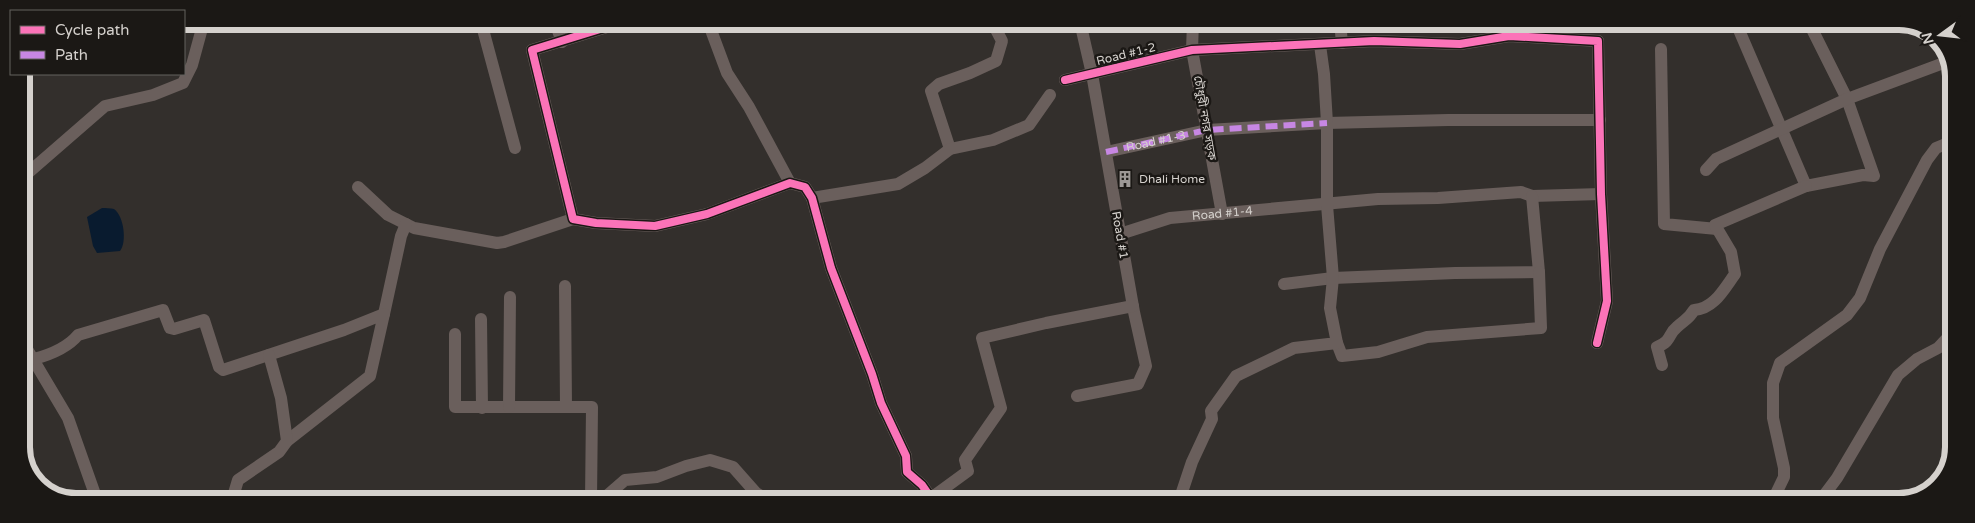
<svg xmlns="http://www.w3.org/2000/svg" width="1975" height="523" viewBox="0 0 1975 523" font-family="'Varela Round','Noto Sans Bengali',sans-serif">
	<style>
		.water { fill: #091b2f }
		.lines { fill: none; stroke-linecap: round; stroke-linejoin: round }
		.street { stroke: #6a5f5c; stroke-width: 12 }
		.quiet { stroke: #c787e3; stroke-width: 6; stroke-dasharray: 12 6; stroke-linecap: butt }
		.cycleway-casing { stroke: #1b1815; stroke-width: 11 }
		.cycleway { stroke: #fb73b8; stroke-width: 8 }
		.labels { text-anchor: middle; stroke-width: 5; stroke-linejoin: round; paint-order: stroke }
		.street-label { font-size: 12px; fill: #d5d1cd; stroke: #1b1815 }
		.poi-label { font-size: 12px; fill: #d5d1cd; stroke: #1b1815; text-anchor: start }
		.rim { fill: none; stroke: #d5d1cd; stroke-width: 6 }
	</style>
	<rect width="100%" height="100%" fill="#332f2c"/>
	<path class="water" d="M 102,208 C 105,208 111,208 114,209 C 124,216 127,242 120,251 L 97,253 L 93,246 L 87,217 Z"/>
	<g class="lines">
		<g class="street">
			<path d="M 481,22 L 515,148"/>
			<path d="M 555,22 L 562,42"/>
			<path d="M 623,22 L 532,50 L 573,219 L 596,223 L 655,226 L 707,214 L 790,183 L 805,187 L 812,198 L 831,268 L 872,374 L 881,403 L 906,456 L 907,472 L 922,485 L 931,498 L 931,501"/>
			<path d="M 708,22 L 727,73 L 749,107 L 790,183"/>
			<path d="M 1193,22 L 1192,50 L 1222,214"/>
			<path d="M 1340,22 L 1342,43"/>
			<path d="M 1736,23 L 1806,186 L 1863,175 L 1874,176 L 1847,99 L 1809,23"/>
			<path d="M 1661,49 L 1664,224 L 1717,229"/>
			<path d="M 1065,80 L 1192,50 L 1374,41 L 1460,44 L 1509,36 L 1598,41 L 1601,194 L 1607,301 L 1597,343"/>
			<path d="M 950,149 L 931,91 L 939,84 L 970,73 L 996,61 L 1002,41 L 992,22"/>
			<path id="s1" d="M 1106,152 L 1207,130 L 1327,123 L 1448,120 L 1600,120"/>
			<path d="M 1706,170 L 1716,159 L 1847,99 L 1949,61"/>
			<path d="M 21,179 L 105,106 L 153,95 L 183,83 L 192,65 L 204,21"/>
			<path d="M 358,187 L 388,215 L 414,228 L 497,243 L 504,242 L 573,219"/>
			<path d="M 812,198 L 898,184 L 925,168 L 950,149 L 993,140 L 1029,125 L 1050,95"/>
			<path id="s2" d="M 1120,234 L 1170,218 L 1378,199 L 1438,198 L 1521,192 L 1532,196 L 1601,194"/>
			<path d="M 1284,284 L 1333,278 L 1455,273 L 1539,272 L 1532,196"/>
			<path d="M 565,286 L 566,407"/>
			<path d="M 384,314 L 401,236 L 406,224"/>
			<path d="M 481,319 L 482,408"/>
			<path d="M 455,334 L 455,407 L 592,407 L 591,500"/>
			<path d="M 21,339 L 68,418 L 97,500"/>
			<path d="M 1337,343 L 1342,356 L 1378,352 L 1427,337 L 1541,328 L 1539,272"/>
			<path d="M 34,359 C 49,355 68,347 78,335 L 163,310 L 170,328 L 174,329 L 204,320 L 219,367 L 223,370 L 344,330 L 384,314 L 370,376 L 287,441"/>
			<path d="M 1662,365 L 1657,347 C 1673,340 1667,335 1677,327 C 1684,320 1689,319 1694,310 C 1714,309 1724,289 1735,274 L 1731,252 L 1715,225 L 1806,186"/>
			<path d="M 1077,396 L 1138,384 L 1146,366 L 1134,312 L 1092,74 L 1080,22"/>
			<path d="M 509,407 L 510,297"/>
			<path d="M 931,498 L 968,471 L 965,460 L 1001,408 L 982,338 L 1046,323 L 1133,306"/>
			<path d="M 232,500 L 238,480 L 279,452 L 287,441 L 281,398 L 269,355"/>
			<path d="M 602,500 L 625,480 L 657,477 L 686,466 L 710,460 L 733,467 L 756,493 L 770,501"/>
			<path d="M 1179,501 L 1192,462 L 1212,419 L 1211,411 L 1236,376 L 1294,348 L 1337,343 L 1330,308 L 1333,278 L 1327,205 L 1327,123 L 1324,74 L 1320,45"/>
			<path d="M 1772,502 L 1784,477 L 1784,468 L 1773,418 L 1773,383 L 1780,363 L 1847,315 L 1860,298 L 1880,249 L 1927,160 L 1936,148 L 1953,141"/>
			<path d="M 1819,502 L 1837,478 L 1898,375 L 1917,359 L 1938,348 L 1952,333"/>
		</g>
		<path class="quiet" d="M 1106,152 L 1207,130 L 1327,123"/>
		<g class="cycleway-casing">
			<g id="cycleway">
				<path d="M 623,22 L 532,50 L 573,219 L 596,223 L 655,226 L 707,214 L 790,183 L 805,187 L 812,198 L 831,268 L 872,374 L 881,403 L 906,456 L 907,472 L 922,485 L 931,498 L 931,501"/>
				<path d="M 1065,80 L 1192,50 L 1374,41 L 1460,44 L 1509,36 L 1598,41 L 1601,194 L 1607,301 L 1597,343"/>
			</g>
		</g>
		<use href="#cycleway" class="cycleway"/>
	</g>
	<defs>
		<g id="building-bare" transform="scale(1.35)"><path d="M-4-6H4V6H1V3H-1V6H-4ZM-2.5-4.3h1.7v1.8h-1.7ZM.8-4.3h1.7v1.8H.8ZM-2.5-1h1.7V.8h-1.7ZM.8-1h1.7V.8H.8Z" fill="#9c9895" stroke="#1b1815" stroke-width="2.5" paint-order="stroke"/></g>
	</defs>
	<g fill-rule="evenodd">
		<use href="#building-bare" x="1125" y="179"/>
	</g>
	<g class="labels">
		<g class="street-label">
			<text transform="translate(1126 54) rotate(-14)" y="4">Road #1-2</text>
			<text transform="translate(1205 118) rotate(80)" y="4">চৌধুরী নগর সড়ক</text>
			<text dy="4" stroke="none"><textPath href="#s1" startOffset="51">Road #1-3</textPath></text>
			<text dy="4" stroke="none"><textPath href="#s2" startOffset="105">Road #1-4</textPath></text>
			<text transform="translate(1120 235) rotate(80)" y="4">Road #1</text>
		</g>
		<g class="poi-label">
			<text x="1139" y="183">Dhali Home</text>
		</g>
	</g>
	<path d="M0 0H1975V523H0ZM76 30H1899A46 46 0 0 1 1945 76V447A46 46 0 0 1 1899 493H76A46 46 0 0 1 30 447V76A46 46 0 0 1 76 30Z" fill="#1b1815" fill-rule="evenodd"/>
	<path class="rim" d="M76 30H1899A46 46 0 0 1 1945 76V447A46 46 0 0 1 1899 493H76A46 46 0 0 1 30 447V76A46 46 0 0 1 76 30Z"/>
	<rect x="10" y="10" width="175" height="65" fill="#1b1815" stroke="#65625f"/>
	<rect x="20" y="26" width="25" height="8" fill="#fb73b8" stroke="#65625f"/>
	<text x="55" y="35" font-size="15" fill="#d5d1cd">Cycle path</text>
	<rect x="20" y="51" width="25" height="8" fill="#c787e3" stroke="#65625f"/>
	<text x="55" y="60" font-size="15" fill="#d5d1cd">Path</text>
	<g transform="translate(1940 35) rotate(255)" stroke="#1b1815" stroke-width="4" paint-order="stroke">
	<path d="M0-4L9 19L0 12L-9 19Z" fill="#d5d1cd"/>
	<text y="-8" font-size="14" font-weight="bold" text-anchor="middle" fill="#d5d1cd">N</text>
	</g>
</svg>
